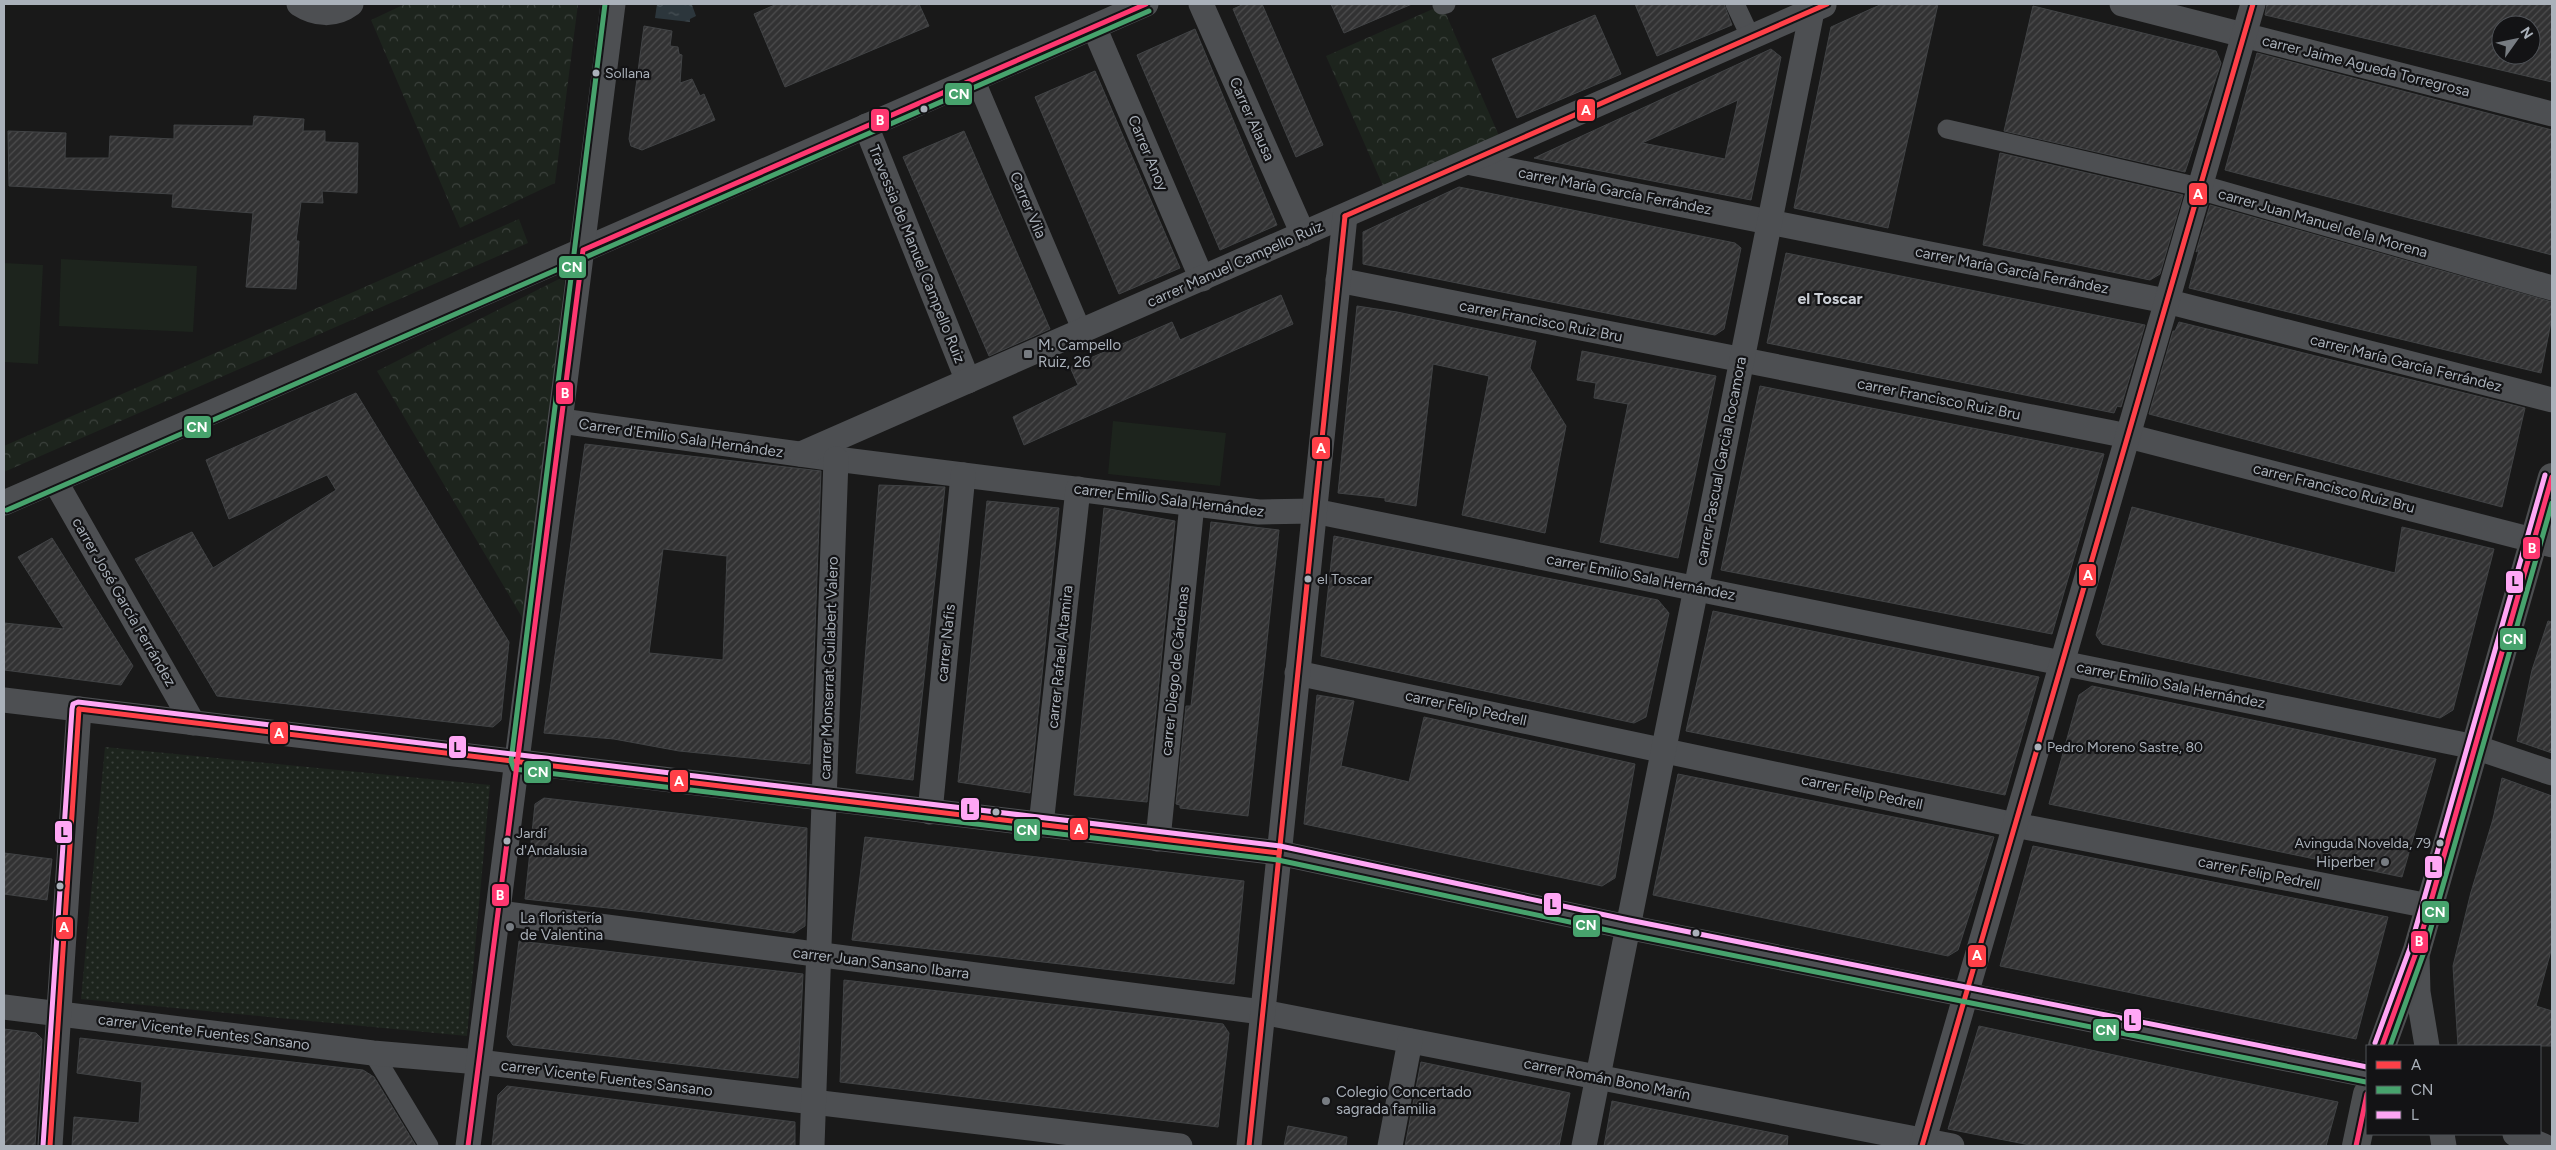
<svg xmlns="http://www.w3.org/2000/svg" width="2556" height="1150" viewBox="0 0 2556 1150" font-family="Figtree,sans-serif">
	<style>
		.park { fill: url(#park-crowns) }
		.garden { fill: url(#garden-dots) }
		.pitch { fill: #1d241d }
		.water { fill: url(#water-ripples) }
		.building { fill: url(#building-hatch); stroke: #414345; fill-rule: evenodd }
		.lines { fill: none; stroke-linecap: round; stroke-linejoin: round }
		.pedestrian { stroke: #4d4f52; stroke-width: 19 }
		.minor { stroke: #4d4f52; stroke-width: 25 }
		.secondary { stroke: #4c4e50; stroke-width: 28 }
		.bus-1-casing { stroke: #131315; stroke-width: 9 }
		.bus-2-casing { stroke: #131315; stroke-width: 9 }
		.bus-3-casing { stroke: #131315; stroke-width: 9 }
		.bus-4-casing { stroke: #131315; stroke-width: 9 }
		.bus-1 { stroke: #ff4048; stroke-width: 5 }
		.bus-2 { stroke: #47a36d; stroke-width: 5 }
		.bus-3 { stroke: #ffa7f5; stroke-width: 5 }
		.bus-4 { stroke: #fe3770; stroke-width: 5 }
		.bus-dot { fill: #aab1ba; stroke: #131315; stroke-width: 2 }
		.poi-dot { fill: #777c82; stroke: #131315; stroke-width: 2 }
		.labels { text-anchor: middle; stroke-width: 4.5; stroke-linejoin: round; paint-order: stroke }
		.bus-label { font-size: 14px; fill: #aab1ba; stroke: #131315; text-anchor: start }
		.street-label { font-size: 15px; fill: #aab1ba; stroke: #131315 }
		.poi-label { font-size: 15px; fill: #aab1ba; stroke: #131315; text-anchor: start }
		.neighbourhood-label { font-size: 16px; font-weight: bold; fill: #cbcfd6; stroke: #131315 }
		.line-badge { stroke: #131315; stroke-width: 2 }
		.badge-label { font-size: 14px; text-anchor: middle; font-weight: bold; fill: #fff }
		.pale-badge-label { font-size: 14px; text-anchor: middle; font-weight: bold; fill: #111 }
	</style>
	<defs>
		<pattern id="park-crowns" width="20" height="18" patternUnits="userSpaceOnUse" patternTransform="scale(1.25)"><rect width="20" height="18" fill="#1d241d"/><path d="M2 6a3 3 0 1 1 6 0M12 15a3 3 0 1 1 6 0" fill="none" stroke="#3b413c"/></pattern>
		<pattern id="garden-dots" width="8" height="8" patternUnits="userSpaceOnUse" patternTransform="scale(1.25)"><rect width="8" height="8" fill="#1d241d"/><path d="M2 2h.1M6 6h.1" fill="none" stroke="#3b413c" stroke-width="1.8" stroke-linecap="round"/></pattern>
		<pattern id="water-ripples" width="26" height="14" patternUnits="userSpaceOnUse" patternTransform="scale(1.25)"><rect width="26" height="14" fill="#2c363c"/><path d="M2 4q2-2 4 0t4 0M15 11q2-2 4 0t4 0" fill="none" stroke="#485156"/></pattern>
		<pattern id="building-hatch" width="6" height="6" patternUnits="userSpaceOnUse" patternTransform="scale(1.25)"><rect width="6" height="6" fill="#323233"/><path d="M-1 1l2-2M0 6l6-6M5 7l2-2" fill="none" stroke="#4d4d4e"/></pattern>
	</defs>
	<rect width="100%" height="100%" fill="#191919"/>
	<g class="park">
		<path d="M 405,4 L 578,4 L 555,183 L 460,228 L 371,20 Z"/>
		<path d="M 1442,5 L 1503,145 L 1387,195 L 1326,56 Z"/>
		<path d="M 519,219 L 528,243 L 4,472 L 4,446 Z"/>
		<path d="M 565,276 L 526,624 L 377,371 Z"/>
	</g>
	<path class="garden" d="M 105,747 L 490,785 L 467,1036 L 81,999 Z"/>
	<g class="pitch">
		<path d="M 61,259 L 197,266 L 193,332 L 59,326 Z"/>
		<path d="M 4,263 L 43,265 L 38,364 L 4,362 Z"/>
		<path d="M 1113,421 L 1226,433 L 1220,486 L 1108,474 Z"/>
	</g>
	<path class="water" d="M 657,4 L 692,5 L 696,16 L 690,19 L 690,22 L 655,18 Z"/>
	<g class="building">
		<path d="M 777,4 L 919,4 L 929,26 L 785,87 L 754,14 Z"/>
		<path d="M 1244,4 L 1262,4 L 1323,145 L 1296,157 L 1233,9 Z"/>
		<path d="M 1331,4 L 1412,4 L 1344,33 Z"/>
		<path d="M 1635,4 L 1724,4 L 1732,25 L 1657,56 Z"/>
		<path d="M 1882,4 L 1938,4 L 1888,228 L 1794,208 L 1831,27 Z"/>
		<path d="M 2267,4 L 2552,4 L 2552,82 L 2265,15 ZM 2501,25 L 2531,25 L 2531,55 L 2501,55 Z"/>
		<path d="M 2033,6 L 2216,51 L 2221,63 L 2185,172 L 2004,131 Z"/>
		<path d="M 1595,15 L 1621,74 L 1517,118 L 1492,59 Z"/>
		<path d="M 644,26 L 672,31 L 670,46 L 678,47 L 679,54 L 682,55 L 680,83 L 692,79 L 700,96 L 704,94 L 715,120 L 642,150 L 631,146 L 629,139 Z"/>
		<path d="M 1195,29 L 1277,225 L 1220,250 L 1137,55 Z"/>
		<path d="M 1771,49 L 1781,57 L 1751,200 L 1534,158 ZM 1738,100 L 1725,159 L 1642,143 Z"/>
		<path d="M 2257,53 L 2552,130 L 2552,255 L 2225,170 Z"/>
		<path d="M 1095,71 L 1180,268 L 1119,294 L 1035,97 Z"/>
		<path d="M 254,116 L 304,119 L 303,131 L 325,131 L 325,142 L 358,143 L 357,193 L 322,191 L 323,203 L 301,202 L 296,241 L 299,241 L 296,289 L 246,287 L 253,213 L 172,207 L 173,194 L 9,186 L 8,131 L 66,133 L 65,158 L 109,158 L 110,136 L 174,139 L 174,125 L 253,126 Z"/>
		<path d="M 964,131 L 1050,329 L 989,356 L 903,157 Z"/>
		<path d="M 2000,153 L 2183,195 L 2160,274 L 2150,280 L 1983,245 Z"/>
		<path d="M 1459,187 L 1735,243 L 1741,248 L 1724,329 L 1715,335 L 1363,264 L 1363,232 Z"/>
		<path d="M 2210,205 L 2552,302 L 2552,317 L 2541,373 L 2189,288 L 2199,250 L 2196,252 Z"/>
		<path d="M 1786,253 L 2145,325 L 2121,407 L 2117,406 L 2114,413 L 1767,343 Z"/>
		<path d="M 1281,295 L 1293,324 L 1024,445 L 1013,417 L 1078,385 L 1070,367 L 1172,322 L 1180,340 Z"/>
		<path d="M 1357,306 L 1397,312 L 1536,341 L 1530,368 L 1566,426 L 1545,533 L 1462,515 L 1489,376 L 1433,364 L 1416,506 L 1385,501 L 1385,498 L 1338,493 Z"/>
		<path d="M 2179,322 L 2525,408 L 2502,507 L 2149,414 L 2173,331 L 2175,331 Z"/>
		<path d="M 1582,351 L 1716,376 L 1678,558 L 1600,542 L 1628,404 L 1594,398 L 1596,383 L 1577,380 Z"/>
		<path d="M 1760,386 L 2104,454 L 2052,634 L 1721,570 Z"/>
		<path d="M 356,393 L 509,642 L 501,720 L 493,727 L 217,696 L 135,559 L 192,532 L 213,568 L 336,490 L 327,475 L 229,519 L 206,460 Z"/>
		<path d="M 585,444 L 821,471 L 810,764 L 679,751 L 614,739 L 544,733 ZM 663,549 L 727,556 L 723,660 L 649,653 Z"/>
		<path d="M 879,485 L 945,487 L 913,780 L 856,773 Z"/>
		<path d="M 987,501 L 1059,508 L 1030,793 L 958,782 Z"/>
		<path d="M 2132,507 L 2395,573 L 2402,527 L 2494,549 L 2453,710 L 2440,718 L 2102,644 L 2096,635 Z"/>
		<path d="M 1104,508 L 1175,521 L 1147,802 L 1074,795 Z"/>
		<path d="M 1211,522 L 1279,530 L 1248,816 L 1180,808 L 1180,805 L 1176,804 L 1186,706 L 1191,706 Z"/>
		<path d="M 1334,536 L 1658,600 L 1669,613 L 1646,717 L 1634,723 L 1321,656 Z"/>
		<path d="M 52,538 L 133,666 L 121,685 L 4,670 L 4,623 L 64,629 L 18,557 Z"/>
		<path d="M 1713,611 L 2039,677 L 2005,795 L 1686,731 Z"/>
		<path d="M 2548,621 L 2552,622 L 2552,753 L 2517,741 L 2532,670 Z"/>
		<path d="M 2092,686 L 2436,759 L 2402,877 L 2049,804 L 2079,695 Z"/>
		<path d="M 1317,695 L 1354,701 L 1341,766 L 1409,782 L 1424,717 L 1635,764 L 1615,878 L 1602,886 L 1304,824 Z"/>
		<path d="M 1678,774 L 1994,837 L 1958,950 L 1948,956 L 1653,895 Z"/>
		<path d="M 2502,778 L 2552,796 L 2552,947 L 2536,1006 L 2552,1011 L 2552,1046 L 2458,1046 L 2453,966 L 2471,892 L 2493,819 Z"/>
		<path d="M 544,798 L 807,828 L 805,926 L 794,933 L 645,912 L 525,899 L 535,804 Z"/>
		<path d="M 865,837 L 1244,881 L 1234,984 L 852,940 Z"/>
		<path d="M 2033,846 L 2388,917 L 2356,1039 L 2000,966 Z"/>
		<path d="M 4,853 L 52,859 L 47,900 L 4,894 Z"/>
		<path d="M 519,941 L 803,974 L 798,1078 L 513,1045 L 507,1037 Z"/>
		<path d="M 844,980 L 1223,1024 L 1229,1033 L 1218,1127 L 840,1082 Z"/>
		<path d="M 1979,1026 L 2212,1076 L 2338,1102 L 2326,1146 L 2035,1146 L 1948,1129 Z"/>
		<path d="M 4,1029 L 36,1033 L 42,1039 L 35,1146 L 4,1146 Z"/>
		<path d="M 80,1038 L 363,1070 L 374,1077 L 416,1146 L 72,1146 L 74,1117 L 139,1123 L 142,1082 L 77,1073 Z"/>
		<path d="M 1421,1062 L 1570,1093 L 1559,1146 L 1405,1146 Z"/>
		<path d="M 507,1086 L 795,1122 L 795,1146 L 492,1146 L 498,1095 Z"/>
		<path d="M 1612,1101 L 1788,1136 L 1787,1146 L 1604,1146 Z"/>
		<path d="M 1288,1126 L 1347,1137 L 1346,1146 L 1284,1146 Z"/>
	</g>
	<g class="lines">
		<g class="pedestrian">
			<path d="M 1735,4 L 1750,36"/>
			<path d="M 1442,5 L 1446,4"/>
			<path d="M 975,79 L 1082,331"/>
			<path d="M 1947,129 L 2199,187"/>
			<path d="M 373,1053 L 429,1146"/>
		</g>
		<g class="minor">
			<path d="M 299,4 C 316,15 335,16 351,4"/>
			<path d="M 1201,4 L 1303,234"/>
			<path d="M 2122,4 L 2552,114"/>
			<path d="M 1094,27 L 1202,279"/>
			<path d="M 866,126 L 968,381"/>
			<path d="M 1467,162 L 2166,301 L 2552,400"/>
			<path d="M 2199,187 L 2552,288"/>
			<path d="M 1338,280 L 2128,436 L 2552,545"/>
			<path d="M 561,421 L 836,459 L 1259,512 L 1314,511 L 2475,747 L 2552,773"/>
			<path d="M 801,454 L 1824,5"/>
			<path d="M 55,481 L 193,723"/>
			<path d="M 4,503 L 1146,4"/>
			<path d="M 1297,673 L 2015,825 L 2429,906"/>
			<path d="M 4,700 L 1279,853 L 1627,927 L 2367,1075"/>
			<path d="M 930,812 L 963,475"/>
			<path d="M 1041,825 L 1078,489"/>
			<path d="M 1158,839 L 1192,504"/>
			<path d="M 499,913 L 1262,1012 L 1952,1146"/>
			<path d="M 2417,955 L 2418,992 L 2427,1046"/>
			<path d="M 4,1007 L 373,1053 L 479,1062 L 1180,1146"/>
			<path d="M 2442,1134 L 2444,1146"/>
			<path d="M 2515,1134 L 2544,1146"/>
			<path d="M 50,1146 L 79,709"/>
			<path d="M 468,1146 L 613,4"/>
			<path d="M 812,1146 L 836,459"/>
			<path d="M 1249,1146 L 1345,216"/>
			<path d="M 1390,1146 L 1410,1041"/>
			<path d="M 1584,1146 L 1812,11"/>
			<path d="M 1922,1146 L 2253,4"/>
		</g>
		<g class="secondary">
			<path d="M 2382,1046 L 2417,950 L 2552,477"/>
			<path d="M 2356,1146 L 2367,1094"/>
		</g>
		<g class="bus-1-casing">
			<g id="bus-1">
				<path d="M 1345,216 L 1827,4"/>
				<path d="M 79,709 L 1279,853"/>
				<path d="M 50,1146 L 79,709"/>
				<path d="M 1249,1146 L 1345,216"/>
				<path d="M 1922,1146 L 2253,4"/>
			</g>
		</g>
		<g class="bus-2-casing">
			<g id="bus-2">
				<path d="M 605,4 L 511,761 L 514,769 L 1278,860 L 1626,934 L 2366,1082"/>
				<path d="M 7,510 L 1149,11"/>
				<path d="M 2390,1046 L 2424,952 L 2552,503"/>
			</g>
		</g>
		<g class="bus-3-casing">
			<g id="bus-3">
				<path d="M 2375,1043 L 2410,948 L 2545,475"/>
				<path d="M 43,1146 L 72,709 L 73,704 L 78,702 L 1280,846 L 1629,920 L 2367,1067"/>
			</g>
		</g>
		<g class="bus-4-casing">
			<g id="bus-4">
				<path d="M 2382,1046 L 2417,950 L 2552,477"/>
				<path d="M 468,1146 L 583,250 L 1146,4"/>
				<path d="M 2356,1146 L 2367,1094"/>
			</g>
		</g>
		<use href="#bus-1" class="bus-1"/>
		<use href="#bus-2" class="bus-2"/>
		<use href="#bus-3" class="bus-3"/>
		<use href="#bus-4" class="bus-4"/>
	</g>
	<g class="bus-dot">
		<circle cx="596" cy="73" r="4.5"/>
		<circle cx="924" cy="109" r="4.5"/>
		<circle cx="1308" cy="579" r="4.5"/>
		<circle cx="2038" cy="747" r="4.5"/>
		<circle cx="996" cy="812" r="4.5"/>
		<circle cx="507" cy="841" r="4.5"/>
		<circle cx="2440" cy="843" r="4.5"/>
		<circle cx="60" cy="886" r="4.5"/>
		<circle cx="1696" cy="933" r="4.5"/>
	</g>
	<g class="poi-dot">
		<rect x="1023" y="349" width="10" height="10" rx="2.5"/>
		<circle cx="2385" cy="862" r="5"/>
		<circle cx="510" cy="927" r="5"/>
		<circle cx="1326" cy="1101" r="5"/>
	</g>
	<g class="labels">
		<g class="bus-label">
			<text x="605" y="78">Sollana</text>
			<text x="1317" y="584">el Toscar</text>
			<text x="2047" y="752">Pedro Moreno Sastre, 80</text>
			<text x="516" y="838">Jardí<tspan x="516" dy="17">d'Andalusia</tspan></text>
			<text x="2431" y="848" text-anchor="end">Avinguda Novelda, 79</text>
		</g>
		<g class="street-label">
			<text transform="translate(2366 66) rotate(14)" y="5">carrer Jaime Agueda Torregrosa</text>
			<text transform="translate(1252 119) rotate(66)" y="5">Carrer Alausa</text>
			<text transform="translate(1148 153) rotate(67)" y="5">Carrer Anoy</text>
			<text transform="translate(1615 191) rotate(11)" y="5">carrer María García Ferrández</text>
			<text transform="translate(1028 205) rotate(67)" y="5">Carrer Vila</text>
			<text transform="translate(2323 223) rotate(16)" y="5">carrer Juan Manuel de la Morena</text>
			<text transform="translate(917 254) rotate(68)" y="5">Travessia de Manuel Campello Ruiz</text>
			<text transform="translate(1235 264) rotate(-24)" y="5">carrer Manuel Campello Ruiz</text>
			<text transform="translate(2012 270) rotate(11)" y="5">carrer María García Ferrández</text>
			<text transform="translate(1541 321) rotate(11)" y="5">carrer Francisco Ruiz Bru</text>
			<text transform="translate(2406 363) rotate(14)" y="5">carrer María García Ferrández</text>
			<text transform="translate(1939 399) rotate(11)" y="5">carrer Francisco Ruiz Bru</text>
			<text transform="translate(681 438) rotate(8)" y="5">Carrer d'Emilio Sala Hernández</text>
			<text transform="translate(1721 461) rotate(-79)" y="5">carrer Pascual Garcia Rocamora</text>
			<text transform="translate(2334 488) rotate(14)" y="5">carrer Francisco Ruiz Bru</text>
			<text transform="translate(1169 500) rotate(7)" y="5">carrer Emilio Sala Hernández</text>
			<text transform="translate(1641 577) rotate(11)" y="5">carrer Emilio Sala Hernández</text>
			<text transform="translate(124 602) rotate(60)" y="5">carrer José García Ferrández</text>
			<text transform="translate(946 643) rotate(-84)" y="5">carrer Nafis</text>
			<text transform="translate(1060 657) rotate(-84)" y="5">carrer Rafael Altamira</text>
			<text transform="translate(829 668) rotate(-88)" y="5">carrer Monserrat Guilabert Valero</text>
			<text transform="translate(1175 671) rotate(-84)" y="5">carrer Diego de Cárdenas</text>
			<text transform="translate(2171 685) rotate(11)" y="5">carrer Emilio Sala Hernández</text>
			<text transform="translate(1466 708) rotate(12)" y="5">carrer Felip Pedrell</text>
			<text transform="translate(1862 792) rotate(12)" y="5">carrer Felip Pedrell</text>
			<text transform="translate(2259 873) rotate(11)" y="5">carrer Felip Pedrell</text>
			<text transform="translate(881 963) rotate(7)" y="5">carrer Juan Sansano Ibarra</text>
			<text transform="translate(204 1032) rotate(7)" y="5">carrer Vicente Fuentes Sansano</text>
			<text transform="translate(607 1078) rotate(7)" y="5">carrer Vicente Fuentes Sansano</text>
			<text transform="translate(1607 1079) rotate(11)" y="5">carrer Román Bono Marín</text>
		</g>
		<g class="poi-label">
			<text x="1038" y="350">M. Campello<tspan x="1038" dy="17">Ruiz, 26</tspan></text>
			<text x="2375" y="867" text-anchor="end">Hiperber</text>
			<text x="520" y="923">La floristería<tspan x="520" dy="17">de Valentina</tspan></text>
			<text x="1336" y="1097">Colegio Concertado<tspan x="1336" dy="17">sagrada familia</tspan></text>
		</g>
		<g class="neighbourhood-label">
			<text x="1830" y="304">el Toscar</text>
		</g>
	</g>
	<g class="line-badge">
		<rect x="944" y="82" width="29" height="24" rx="5" fill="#47a36d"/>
		<rect x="1576" y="98" width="20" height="24" rx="5" fill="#ff4048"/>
		<rect x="870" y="108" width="20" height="24" rx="5" fill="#fe3770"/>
		<rect x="2188" y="182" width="20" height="24" rx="5" fill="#ff4048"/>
		<rect x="558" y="255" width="29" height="24" rx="5" fill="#47a36d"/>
		<rect x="555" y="381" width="19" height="24" rx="5" fill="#fe3770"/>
		<rect x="183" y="415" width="29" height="24" rx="5" fill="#47a36d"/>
		<rect x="1311" y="436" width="20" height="24" rx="5" fill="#ff4048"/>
		<rect x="2522" y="536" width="19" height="24" rx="5" fill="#fe3770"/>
		<rect x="2078" y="563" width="19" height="24" rx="5" fill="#ff4048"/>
		<rect x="2505" y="570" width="19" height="24" rx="5" fill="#ffa7f5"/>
		<rect x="2499" y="627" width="28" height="24" rx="5" fill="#47a36d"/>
		<rect x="269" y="721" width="20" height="24" rx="5" fill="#ff4048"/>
		<rect x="448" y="735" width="19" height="24" rx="5" fill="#ffa7f5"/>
		<rect x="523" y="760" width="29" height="24" rx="5" fill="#47a36d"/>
		<rect x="669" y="769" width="20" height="24" rx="5" fill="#ff4048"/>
		<rect x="960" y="797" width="20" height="24" rx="5" fill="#ffa7f5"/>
		<rect x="1069" y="817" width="20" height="24" rx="5" fill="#ff4048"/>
		<rect x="1013" y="818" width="28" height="24" rx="5" fill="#47a36d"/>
		<rect x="54" y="820" width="19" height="24" rx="5" fill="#ffa7f5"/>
		<rect x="2424" y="855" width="19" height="24" rx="5" fill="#ffa7f5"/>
		<rect x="491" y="883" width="19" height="24" rx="5" fill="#fe3770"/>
		<rect x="1543" y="892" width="19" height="24" rx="5" fill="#ffa7f5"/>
		<rect x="2421" y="900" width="29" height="24" rx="5" fill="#47a36d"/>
		<rect x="1572" y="914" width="29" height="24" rx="5" fill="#47a36d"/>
		<rect x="55" y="916" width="19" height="24" rx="5" fill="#ff4048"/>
		<rect x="2410" y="930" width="19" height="24" rx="5" fill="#fe3770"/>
		<rect x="1967" y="944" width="20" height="24" rx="5" fill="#ff4048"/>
		<rect x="2123" y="1008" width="19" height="24" rx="5" fill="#ffa7f5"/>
		<rect x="2092" y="1018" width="28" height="24" rx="5" fill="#47a36d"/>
	</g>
	<g class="badge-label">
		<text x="959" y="99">CN</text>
		<text x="1586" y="115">A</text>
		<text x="880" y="125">B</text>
		<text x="2198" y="199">A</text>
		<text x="572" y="272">CN</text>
		<text x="565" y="398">B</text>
		<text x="197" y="432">CN</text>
		<text x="1321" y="453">A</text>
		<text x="2532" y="553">B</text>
		<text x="2088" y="580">A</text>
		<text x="2513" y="644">CN</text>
		<text x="279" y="738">A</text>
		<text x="538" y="777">CN</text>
		<text x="679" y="786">A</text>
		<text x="1079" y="834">A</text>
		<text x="1027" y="835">CN</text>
		<text x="500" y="900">B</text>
		<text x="2435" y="917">CN</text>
		<text x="1586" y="930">CN</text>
		<text x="64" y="932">A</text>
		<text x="2419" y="946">B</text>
		<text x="1977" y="960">A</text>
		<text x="2106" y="1035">CN</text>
	</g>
	<g class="pale-badge-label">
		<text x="2515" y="586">L</text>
		<text x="457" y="752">L</text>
		<text x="970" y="814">L</text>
		<text x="64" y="837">L</text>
		<text x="2433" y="872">L</text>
		<text x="1553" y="909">L</text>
		<text x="2132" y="1025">L</text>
	</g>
	<rect width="2556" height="1150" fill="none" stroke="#aab1ba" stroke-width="10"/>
	<rect x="2366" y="1045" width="175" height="90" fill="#131315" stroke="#4f5257"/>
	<rect x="2376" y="1061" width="25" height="8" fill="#ff4048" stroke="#4f5257"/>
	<text x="2411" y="1070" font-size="15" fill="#aab1ba">A</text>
	<rect x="2376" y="1086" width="25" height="8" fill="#47a36d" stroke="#4f5257"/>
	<text x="2411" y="1095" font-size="15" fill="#aab1ba">CN</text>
	<rect x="2376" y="1111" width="25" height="8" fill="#ffa7f5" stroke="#4f5257"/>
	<text x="2411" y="1120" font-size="15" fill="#aab1ba">L</text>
	<g transform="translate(2516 40) rotate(57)"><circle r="24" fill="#131315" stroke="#4f5257"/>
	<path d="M0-4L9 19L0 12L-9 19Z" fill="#777c82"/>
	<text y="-8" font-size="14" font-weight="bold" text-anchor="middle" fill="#aab1ba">N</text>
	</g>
</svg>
